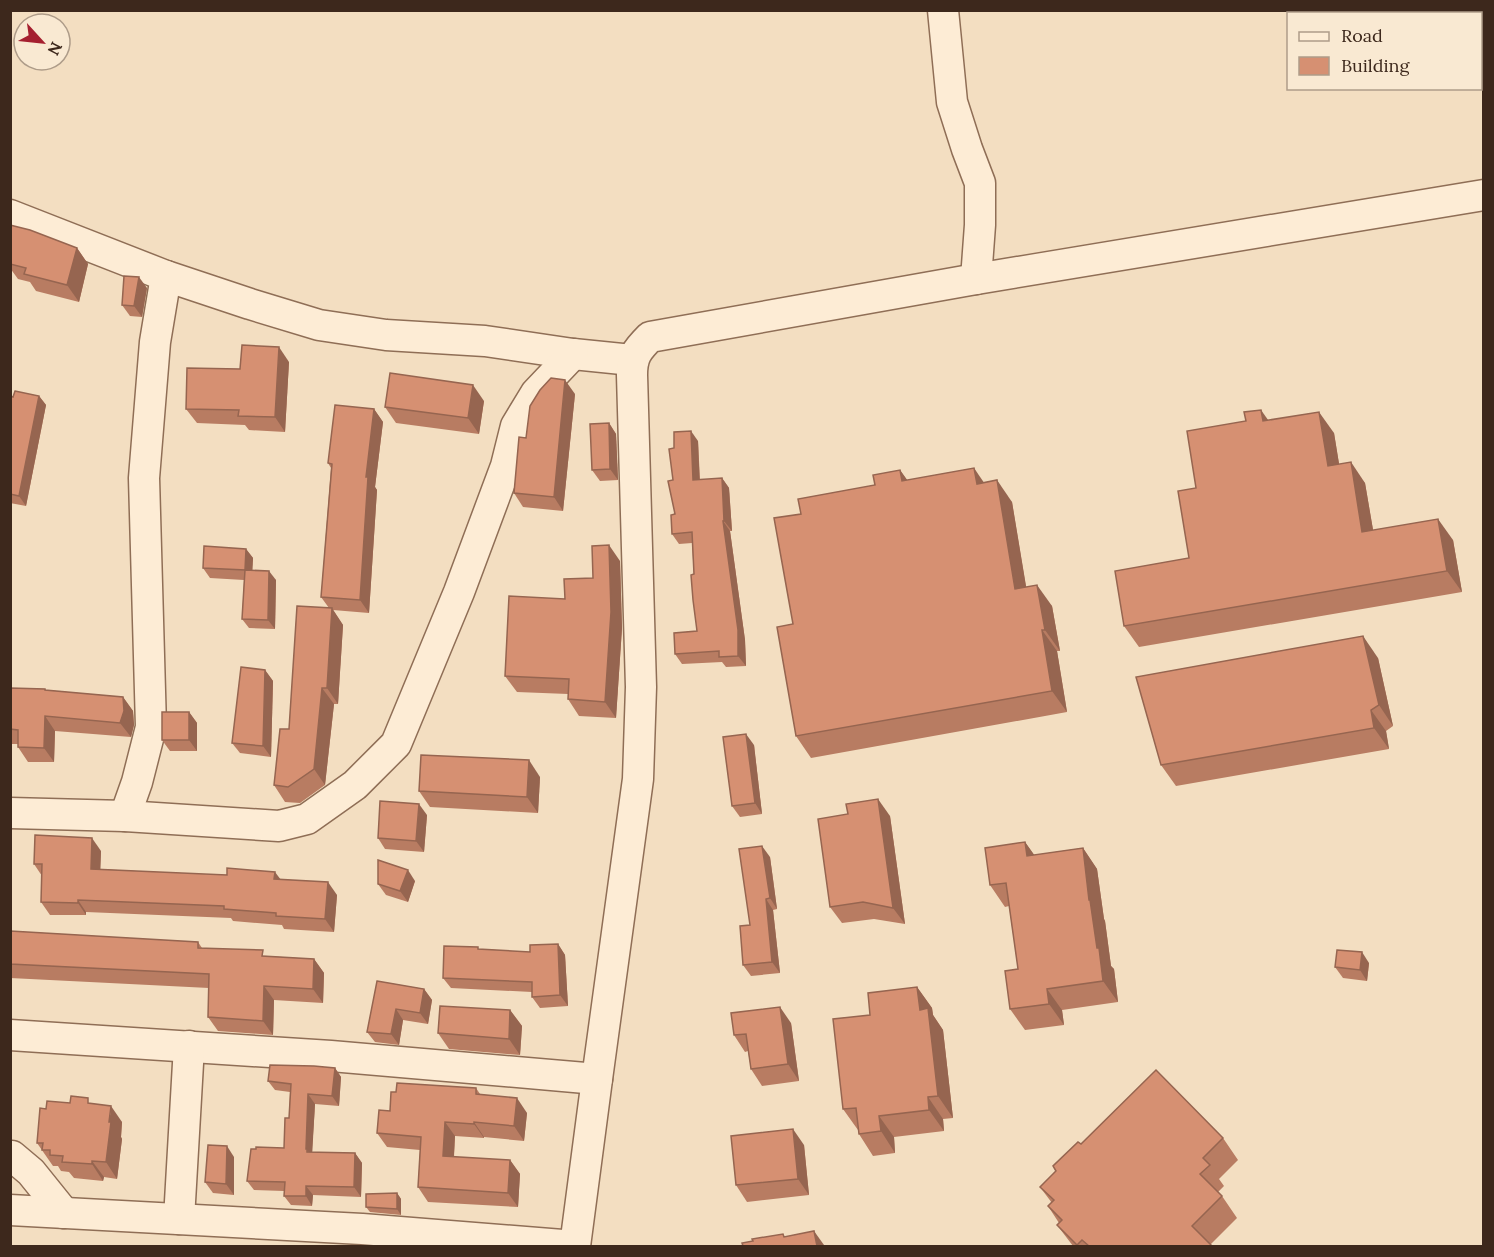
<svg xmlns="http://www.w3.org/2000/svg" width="1494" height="1257" viewBox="0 0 1494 1257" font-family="Lora,serif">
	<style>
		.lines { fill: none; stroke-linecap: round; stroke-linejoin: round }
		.minor-casing { stroke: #8f6e56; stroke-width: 33 }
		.minor { stroke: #fdecd5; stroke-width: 30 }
		.wall { fill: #b87c62 }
		.shaded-wall { fill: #966550 }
		.building { fill: #d69072; stroke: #966550; stroke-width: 1.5 }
	</style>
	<rect width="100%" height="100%" fill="#f3dec1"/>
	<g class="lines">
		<g class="minor-casing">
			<g id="minor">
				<path d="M 943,10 L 952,102 L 967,149 L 980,183 L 980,225 L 976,279"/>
				<path d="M 10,215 L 166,276 L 250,304 L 319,325 L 386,335 L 485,341 L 573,354 L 632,360"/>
				<path d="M 10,813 L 125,816 L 279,826 L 307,819 L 355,785 L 396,744 L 459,592 L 506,466 L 516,426 L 536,393 L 573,354"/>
				<path d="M 125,816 L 137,782 L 151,727 L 144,478 L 155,342 L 166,276"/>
				<path d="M 10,1035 L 331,1056 L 597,1079"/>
				<path d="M 12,1156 L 31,1172 L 64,1213"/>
				<path d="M 10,1210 L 362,1229 L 575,1246"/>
				<path d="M 179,1219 L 189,1046"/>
				<path d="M 575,1246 L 597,1079 L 638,779 L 641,687 L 632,375 C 632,356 637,350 650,337 L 976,279 L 1484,195"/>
			</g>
		</g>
		<use href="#minor" class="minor"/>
	</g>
	<g class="wall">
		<path d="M 10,225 L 77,248 L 88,264 L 79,302 L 36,291 L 30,282 L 18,279 L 10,268 Z"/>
		<path d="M 147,288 L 142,317 L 130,316 L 122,305 Z"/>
		<path d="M 289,362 L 285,432 L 249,430 L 245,425 L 197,423 L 186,409 Z"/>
		<path d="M 575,394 L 563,511 L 523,507 L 514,493 L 526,438 Z"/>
		<path d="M 10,396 L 39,396 L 46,405 L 26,506 L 10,503 Z"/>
		<path d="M 484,401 L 479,434 L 396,423 L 385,407 Z"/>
		<path d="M 374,409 L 383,422 L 375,487 L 377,490 L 369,613 L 333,610 L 343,625 L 338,704 L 334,704 L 325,785 L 300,803 L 285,802 L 274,785 L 289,729 L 329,608 L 321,597 L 331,468 L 328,463 Z"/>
		<path d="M 1269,420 L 1334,433 L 1339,464 L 1365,483 L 1373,530 L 1453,540 L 1462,592 L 1139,647 L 1124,626 L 1189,558 L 1196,488 Z"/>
		<path d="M 609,423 L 616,434 L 618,480 L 600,481 L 592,470 Z"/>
		<path d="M 698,441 L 700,480 L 722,478 L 729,488 L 732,531 L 730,531 L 745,640 L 746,666 L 726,667 L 722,662 L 682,664 L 675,654 L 697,631 L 692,543 L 679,544 L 672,534 L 675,514 L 674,448 Z"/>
		<path d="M 900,470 L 907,480 L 984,483 L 1012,502 L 1026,587 L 1052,606 L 1060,651 L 1057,651 L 1067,712 L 811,758 L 796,736 L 793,624 L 875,485 Z"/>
		<path d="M 246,549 L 253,558 L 252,570 L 276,580 L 275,629 L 249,628 L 242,619 L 244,580 L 210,578 L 203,568 Z"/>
		<path d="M 620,561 L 622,628 L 616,718 L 579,716 L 568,699 L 568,694 L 517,692 L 505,676 L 565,599 L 593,578 Z"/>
		<path d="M 1378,658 L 1393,726 L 1386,731 L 1389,749 L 1176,786 L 1161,765 Z"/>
		<path d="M 265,670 L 273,681 L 271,757 L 240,753 L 232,743 Z"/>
		<path d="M 10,688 L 45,689 L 46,690 L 123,697 L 133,711 L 134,725 L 131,737 L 55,731 L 54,762 L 28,762 L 18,747 L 18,744 L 10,744 Z"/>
		<path d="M 189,712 L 197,723 L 197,751 L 170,751 L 162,740 Z"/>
		<path d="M 754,745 L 762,814 L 740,817 L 732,806 Z"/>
		<path d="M 540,777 L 538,813 L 430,807 L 419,791 Z"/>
		<path d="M 848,814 L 890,816 L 905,924 L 874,919 L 842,923 L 830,907 Z"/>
		<path d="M 427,815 L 424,852 L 385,849 L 378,838 Z"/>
		<path d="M 1025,842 L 1034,855 L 1083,848 L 1097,869 L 1104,919 L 1105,921 L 1111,966 L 1114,969 L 1118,1002 L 1062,1010 L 1064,1025 L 1025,1030 L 1010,1009 L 1018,969 L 1009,906 L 1005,907 L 990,885 Z"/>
		<path d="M 101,851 L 100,869 L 280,879 L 337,895 L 334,932 L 284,929 L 282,925 L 233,921 L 231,918 L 86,912 L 86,915 L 50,915 L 41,902 L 42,876 L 34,864 Z"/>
		<path d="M 770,857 L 777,909 L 773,910 L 780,973 L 751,976 L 743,965 L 750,925 Z"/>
		<path d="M 415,881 L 408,902 L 386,895 L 378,884 Z"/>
		<path d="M 10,931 L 198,942 L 202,948 L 267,956 L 314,959 L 324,973 L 323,1003 L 274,1000 L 273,1035 L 218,1031 L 208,1017 L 209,988 L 10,978 Z"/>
		<path d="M 558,944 L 565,955 L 568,1006 L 540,1008 L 532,997 L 532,992 L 451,988 L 443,978 L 479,949 L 530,952 Z"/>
		<path d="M 1369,963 L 1367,981 L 1343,978 L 1335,967 Z"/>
		<path d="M 377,981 L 424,989 L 432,1000 L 428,1024 L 403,1020 L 399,1045 L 375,1042 L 367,1032 Z"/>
		<path d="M 917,987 L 932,1008 L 933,1015 L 943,1030 L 953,1118 L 943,1119 L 944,1131 L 894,1137 L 895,1153 L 873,1156 L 859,1134 L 858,1130 L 843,1109 L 870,1015 Z"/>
		<path d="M 510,1010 L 522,1026 L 520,1055 L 449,1049 L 438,1033 Z"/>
		<path d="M 791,1023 L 799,1081 L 762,1086 L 751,1069 L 748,1051 L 745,1052 L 734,1035 Z"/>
		<path d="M 335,1068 L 341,1077 L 339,1106 L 315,1104 L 312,1152 L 355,1153 L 362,1163 L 361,1197 L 313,1195 L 312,1206 L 291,1205 L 284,1196 L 284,1191 L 254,1190 L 247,1181 L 284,1148 L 289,1118 L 290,1092 L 275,1090 L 268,1081 Z"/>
		<path d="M 476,1088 L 480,1094 L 527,1113 L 524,1141 L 484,1137 L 484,1138 L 455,1136 L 454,1157 L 510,1160 L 520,1174 L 518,1207 L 428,1202 L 418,1187 L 420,1150 L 387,1147 L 377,1133 L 390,1111 L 396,1092 Z"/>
		<path d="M 70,1103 L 92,1104 L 122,1122 L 121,1137 L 122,1139 L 117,1179 L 104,1177 L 103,1181 L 74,1178 L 69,1172 L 61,1171 L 58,1166 L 53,1166 L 37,1143 L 46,1109 Z"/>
		<path d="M 1223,1138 L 1238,1160 L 1219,1179 L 1224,1186 L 1218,1192 L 1222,1196 L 1237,1218 L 1210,1245 L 1212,1246 L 1073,1246 L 1057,1225 L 1059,1223 L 1048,1206 L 1052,1203 L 1040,1187 L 1081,1144 Z"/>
		<path d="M 804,1145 L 809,1195 L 747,1202 L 736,1185 Z"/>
		<path d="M 234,1157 L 234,1195 L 213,1193 L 205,1182 Z"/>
		<path d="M 397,1193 L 401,1199 L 401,1215 L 370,1212 L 366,1207 Z"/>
	</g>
	<g class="shaded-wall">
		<path d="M 77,248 L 88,264 L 79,302 L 67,285 Z"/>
		<path d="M 139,277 L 147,288 L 142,317 L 134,306 Z"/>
		<path d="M 279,347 L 289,362 L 285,432 L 275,417 Z"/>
		<path d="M 565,380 L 575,394 L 563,511 L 554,497 Z"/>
		<path d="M 473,385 L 484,401 L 479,434 L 468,418 Z"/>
		<path d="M 39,396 L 46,405 L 26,506 L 19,496 Z"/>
		<path d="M 374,409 L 383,422 L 375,487 L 377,490 L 369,613 L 360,600 L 366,477 Z"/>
		<path d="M 1261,410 L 1276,431 L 1263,421 Z"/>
		<path d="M 1319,412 L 1334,433 L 1343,488 L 1328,466 Z"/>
		<path d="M 609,423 L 616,434 L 618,480 L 610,469 Z"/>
		<path d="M 691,431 L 698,441 L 700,490 L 693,480 Z"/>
		<path d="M 1351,462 L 1365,483 L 1377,553 L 1362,532 Z"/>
		<path d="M 974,468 L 989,490 L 977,484 Z"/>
		<path d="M 900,470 L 915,491 L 902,481 Z"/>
		<path d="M 722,478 L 729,488 L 732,531 L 724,521 Z"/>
		<path d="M 997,480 L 1012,502 L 1030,610 L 1015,589 Z"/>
		<path d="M 1438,519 L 1453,540 L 1462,592 L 1447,571 Z"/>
		<path d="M 723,521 L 730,531 L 745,640 L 746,666 L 738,656 Z"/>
		<path d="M 609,545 L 620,561 L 622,628 L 616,718 L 605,702 Z"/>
		<path d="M 246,549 L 253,558 L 252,580 L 245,570 Z"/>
		<path d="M 269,571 L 276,580 L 275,629 L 268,620 Z"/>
		<path d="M 1037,585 L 1052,606 L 1060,651 L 1045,630 Z"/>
		<path d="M 332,608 L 343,625 L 338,704 L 327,688 Z"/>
		<path d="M 1042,630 L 1057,651 L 1067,712 L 1052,691 Z"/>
		<path d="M 1363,636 L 1378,658 L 1393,726 L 1379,705 Z"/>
		<path d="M 265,670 L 273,681 L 271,757 L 263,746 Z"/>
		<path d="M 322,688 L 334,704 L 325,785 L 314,769 Z"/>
		<path d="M 123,697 L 133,711 L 134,725 L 131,737 L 120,723 Z"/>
		<path d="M 1371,710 L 1386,731 L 1389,749 L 1374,728 Z"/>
		<path d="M 189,712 L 197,723 L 197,751 L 189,740 Z"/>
		<path d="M 45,716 L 55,731 L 54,762 L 44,748 Z"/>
		<path d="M 746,734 L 754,745 L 762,814 L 755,803 Z"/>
		<path d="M 529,760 L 540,777 L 538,813 L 527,797 Z"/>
		<path d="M 878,799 L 890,816 L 905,924 L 893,908 Z"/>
		<path d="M 419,804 L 427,815 L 424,852 L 416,841 Z"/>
		<path d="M 92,838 L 101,851 L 100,882 L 91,869 Z"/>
		<path d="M 1025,842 L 1040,863 L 1027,856 Z"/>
		<path d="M 762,846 L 770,857 L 777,909 L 770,898 Z"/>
		<path d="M 1083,848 L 1097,869 L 1104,919 L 1105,921 L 1111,966 L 1114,969 L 1118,1002 L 1103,981 L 1089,900 Z"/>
		<path d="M 408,870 L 415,881 L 408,902 L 400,891 Z"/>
		<path d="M 275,872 L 284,884 L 274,879 Z"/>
		<path d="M 328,882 L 337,895 L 334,932 L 325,919 Z"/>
		<path d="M 766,899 L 773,910 L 780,973 L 772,962 Z"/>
		<path d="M 78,900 L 86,912 L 86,915 L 78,903 Z"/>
		<path d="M 558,944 L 565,955 L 568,1006 L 560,995 Z"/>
		<path d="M 1362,952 L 1369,963 L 1367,981 L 1360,970 Z"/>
		<path d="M 314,959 L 324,973 L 323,1003 L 313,989 Z"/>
		<path d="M 264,986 L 274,1000 L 273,1035 L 263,1021 Z"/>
		<path d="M 917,987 L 932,1008 L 933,1015 L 943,1030 L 953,1118 L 938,1096 L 920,1010 Z"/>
		<path d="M 424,989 L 432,1000 L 428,1024 L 420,1013 Z"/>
		<path d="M 1047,989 L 1062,1010 L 1064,1025 L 1049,1004 Z"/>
		<path d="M 780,1007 L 791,1023 L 799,1081 L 788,1064 Z"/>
		<path d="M 396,1009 L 403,1020 L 399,1045 L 391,1034 Z"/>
		<path d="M 510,1010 L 522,1026 L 520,1055 L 509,1039 Z"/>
		<path d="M 335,1068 L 341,1077 L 339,1106 L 332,1096 Z"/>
		<path d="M 308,1094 L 315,1104 L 312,1156 L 306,1149 Z"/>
		<path d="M 928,1097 L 943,1119 L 944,1131 L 929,1110 Z"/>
		<path d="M 517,1098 L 527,1113 L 524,1141 L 514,1126 Z"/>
		<path d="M 111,1106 L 122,1122 L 121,1137 L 122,1139 L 117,1179 L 106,1162 Z"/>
		<path d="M 879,1116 L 894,1137 L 895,1153 L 881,1131 Z"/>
		<path d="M 445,1122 L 455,1136 L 453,1170 L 443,1156 Z"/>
		<path d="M 474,1122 L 484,1137 L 484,1138 L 474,1124 Z"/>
		<path d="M 793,1129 L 804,1145 L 809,1195 L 798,1179 Z"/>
		<path d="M 227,1146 L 234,1157 L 234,1195 L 226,1184 Z"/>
		<path d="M 355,1153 L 362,1163 L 361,1197 L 354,1187 Z"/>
		<path d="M 510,1160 L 520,1174 L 518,1207 L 508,1193 Z"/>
		<path d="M 92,1161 L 104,1177 L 103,1181 L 92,1164 Z"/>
		<path d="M 306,1186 L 313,1195 L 312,1206 L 306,1196 Z"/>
		<path d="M 397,1193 L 401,1199 L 401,1215 L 397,1209 Z"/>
		<path d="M 814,1231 L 824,1245 L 824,1246 L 817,1246 Z"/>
	</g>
	<g class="building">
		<path d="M 10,225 L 30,230 L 77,248 L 67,285 L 24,274 L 26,268 L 10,264 Z"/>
		<path d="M 124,276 L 139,277 L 134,306 L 122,305 Z"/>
		<path d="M 242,345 L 279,347 L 275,417 L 238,416 L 239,410 L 186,409 L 187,368 L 240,369 Z"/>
		<path d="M 390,373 L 473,385 L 468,418 L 385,407 Z"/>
		<path d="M 551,378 L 565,380 L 554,497 L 514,493 L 519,437 L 526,438 L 530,406 L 540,390 Z"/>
		<path d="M 15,391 L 39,396 L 19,496 L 10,494 L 10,396 L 13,397 Z"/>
		<path d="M 335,405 L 374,409 L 366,477 L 368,477 L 360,600 L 321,597 L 332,464 L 328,463 Z"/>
		<path d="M 1261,410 L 1263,421 L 1319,412 L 1328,466 L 1351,462 L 1362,532 L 1438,519 L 1447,571 L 1124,626 L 1115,571 L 1189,558 L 1178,491 L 1196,488 L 1187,431 L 1246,421 L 1244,412 Z"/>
		<path d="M 609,423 L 610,469 L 592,470 L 590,424 Z"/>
		<path d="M 691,431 L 693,480 L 722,478 L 724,521 L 723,521 L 738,630 L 738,656 L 719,657 L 719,651 L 675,654 L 674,633 L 697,631 L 693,600 L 691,575 L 694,574 L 692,532 L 672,534 L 671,515 L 675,514 L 668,481 L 673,480 L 669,449 L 674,448 L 674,432 Z"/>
		<path d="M 974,468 L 977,484 L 997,480 L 1015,589 L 1037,585 L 1045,630 L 1042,630 L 1052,691 L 796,736 L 777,627 L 793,624 L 774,518 L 801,514 L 798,499 L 875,485 L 873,475 L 900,470 L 902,481 Z"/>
		<path d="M 609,545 L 611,612 L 605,702 L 568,699 L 569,679 L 505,676 L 509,596 L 565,599 L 564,579 L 593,578 L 592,546 Z"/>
		<path d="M 204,546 L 246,549 L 245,570 L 269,571 L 268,620 L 242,619 L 245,570 L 203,568 Z"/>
		<path d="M 297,606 L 332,608 L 327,688 L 322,688 L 314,769 L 288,787 L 274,785 L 280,729 L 289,729 Z"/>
		<path d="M 1363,636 L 1379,705 L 1371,710 L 1374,728 L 1161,765 L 1136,677 Z"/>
		<path d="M 241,667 L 265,670 L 263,746 L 232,743 Z"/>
		<path d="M 10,688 L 45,689 L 45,690 L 123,697 L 124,711 L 120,723 L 45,716 L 44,748 L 18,747 L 18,730 L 10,729 Z"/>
		<rect x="162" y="712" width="27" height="28"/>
		<path d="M 746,734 L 755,803 L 732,806 L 723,737 Z"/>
		<path d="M 421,755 L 529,760 L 527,797 L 419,791 Z"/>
		<path d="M 878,799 L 893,908 L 863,902 L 830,907 L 818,819 L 848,814 L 846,804 Z"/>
		<path d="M 380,801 L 419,804 L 416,841 L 378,838 Z"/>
		<path d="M 35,835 L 92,838 L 91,869 L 227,875 L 227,868 L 275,872 L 274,879 L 328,882 L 325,919 L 276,916 L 276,913 L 224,909 L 224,906 L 78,900 L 78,903 L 41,902 L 42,864 L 34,864 Z"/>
		<path d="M 1025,842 L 1027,856 L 1083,848 L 1089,900 L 1090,900 L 1097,948 L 1099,948 L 1103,981 L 1047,989 L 1049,1004 L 1010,1009 L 1005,971 L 1018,969 L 1006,883 L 990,885 L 985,848 Z"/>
		<path d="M 762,846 L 770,898 L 766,899 L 772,962 L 743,965 L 740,926 L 750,925 L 739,849 Z"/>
		<path d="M 378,860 L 408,870 L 400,891 L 378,884 Z"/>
		<path d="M 10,931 L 198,942 L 198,948 L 263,950 L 262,956 L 314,959 L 313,989 L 264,986 L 263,1021 L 208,1017 L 209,974 L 10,964 Z"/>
		<path d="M 558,944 L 560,995 L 532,997 L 532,982 L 443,978 L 444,946 L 478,947 L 478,949 L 530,952 L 530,945 Z"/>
		<path d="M 1337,950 L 1362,952 L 1360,970 L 1335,967 Z"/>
		<path d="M 377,981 L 424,989 L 420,1013 L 396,1009 L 391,1034 L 367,1032 Z"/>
		<path d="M 917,987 L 920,1010 L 928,1008 L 938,1096 L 928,1097 L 929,1110 L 879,1116 L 881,1131 L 859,1134 L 856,1108 L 843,1109 L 833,1019 L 870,1015 L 868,993 Z"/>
		<path d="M 440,1006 L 510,1010 L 509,1039 L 438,1033 Z"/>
		<path d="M 780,1007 L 788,1064 L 751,1069 L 746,1034 L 734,1035 L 731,1013 Z"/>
		<path d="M 270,1065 L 314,1066 L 335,1068 L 332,1096 L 308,1094 L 306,1149 L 307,1149 L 307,1152 L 355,1153 L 354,1187 L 306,1186 L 306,1196 L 284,1196 L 285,1182 L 247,1181 L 251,1149 L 256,1149 L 256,1147 L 284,1148 L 285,1118 L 289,1118 L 291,1084 L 268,1081 Z"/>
		<path d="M 1156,1070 L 1223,1138 L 1203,1158 L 1210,1165 L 1200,1174 L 1222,1196 L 1192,1226 L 1212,1246 L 1089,1246 L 1082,1240 L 1077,1245 L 1057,1225 L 1062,1220 L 1048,1206 L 1054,1200 L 1040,1187 L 1056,1171 L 1053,1166 L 1078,1142 L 1081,1144 Z"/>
		<path d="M 397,1083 L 476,1088 L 476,1094 L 517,1098 L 514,1126 L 474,1122 L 474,1124 L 445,1122 L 443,1156 L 510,1160 L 508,1193 L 418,1187 L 421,1137 L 377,1133 L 379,1110 L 390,1111 L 391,1092 L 396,1092 Z"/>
		<path d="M 71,1096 L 88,1098 L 88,1103 L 111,1106 L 109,1122 L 111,1122 L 106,1162 L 92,1161 L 92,1164 L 62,1162 L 63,1156 L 50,1155 L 50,1150 L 42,1150 L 43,1143 L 37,1143 L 40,1108 L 46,1109 L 47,1101 L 70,1103 Z"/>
		<path d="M 793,1129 L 798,1179 L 736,1185 L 731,1136 Z"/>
		<path d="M 208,1145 L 227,1146 L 226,1184 L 205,1182 Z"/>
		<path d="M 397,1193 L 397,1209 L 366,1207 L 366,1194 Z"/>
		<path d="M 814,1231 L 817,1246 L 743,1246 L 742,1243 L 753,1241 L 752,1239 L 783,1234 L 784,1237 Z"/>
	</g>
	<rect width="1494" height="1257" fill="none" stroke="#3d281c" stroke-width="24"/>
	<rect x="1287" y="12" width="195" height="78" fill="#f9e9d2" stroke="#ae9c89" stroke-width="1.5"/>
	<rect x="1299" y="32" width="30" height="9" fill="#fdecd5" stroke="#ae9c89" stroke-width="1.5"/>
	<text x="1341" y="42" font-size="18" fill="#3d281c">Road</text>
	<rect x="1299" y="57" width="30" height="18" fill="#d69072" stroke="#ae9c89" stroke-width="1.5"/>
	<text x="1341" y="72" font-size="18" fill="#3d281c">Building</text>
	<g transform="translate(42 42) rotate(117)"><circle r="28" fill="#f9e9d2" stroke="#ae9c89" stroke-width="1.5"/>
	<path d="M0-4.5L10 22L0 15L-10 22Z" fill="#a51f2f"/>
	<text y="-9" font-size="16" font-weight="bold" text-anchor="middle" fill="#3d281c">N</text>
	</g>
</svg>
